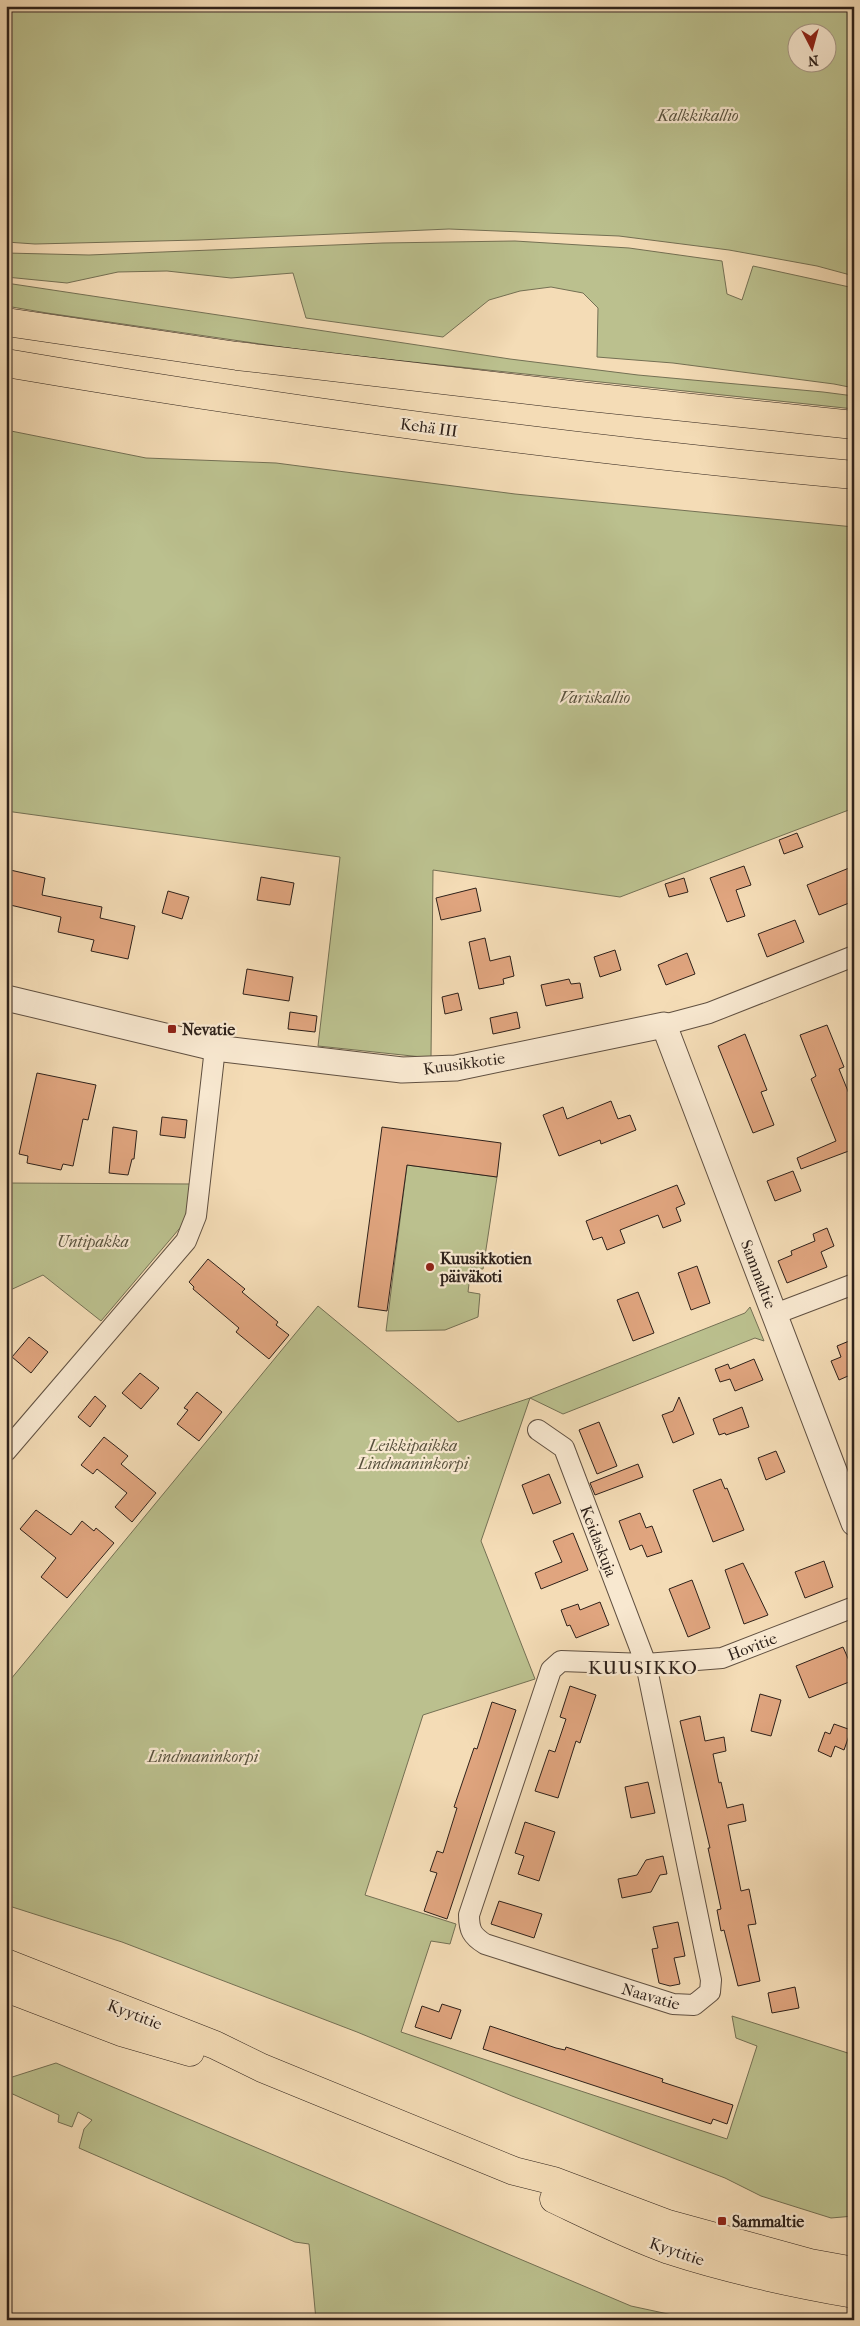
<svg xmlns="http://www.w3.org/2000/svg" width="860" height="2326" viewBox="0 0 860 2326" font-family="'IM FELL French Canon',serif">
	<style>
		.green { fill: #bbc08e; stroke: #747054; fill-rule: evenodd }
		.building { fill: #e0a57f; stroke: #2e211a }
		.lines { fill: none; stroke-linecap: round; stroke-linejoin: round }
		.minor-casing { stroke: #605041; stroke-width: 22 }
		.tertiary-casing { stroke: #605041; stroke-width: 27 }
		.primary-casing { stroke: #2e211a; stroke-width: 29 }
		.trunk-casing { stroke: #2e211a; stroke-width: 29 }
		.minor { stroke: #f8e8d0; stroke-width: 20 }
		.tertiary { stroke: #f8e8d0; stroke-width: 25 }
		.primary { stroke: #f4dcb6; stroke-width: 28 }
		.trunk { stroke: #f4dcb6; stroke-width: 28 }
		.poi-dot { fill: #8f2418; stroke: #f8e8d0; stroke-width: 2 }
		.labels { text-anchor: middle; stroke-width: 4.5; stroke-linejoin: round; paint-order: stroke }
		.park-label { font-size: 16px; font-style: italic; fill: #58513d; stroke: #f8e8d0 }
		.street-label { font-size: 16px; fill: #2e211a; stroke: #f8e8d0 }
		.poi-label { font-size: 16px; font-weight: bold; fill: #2e211a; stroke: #f8e8d0; text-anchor: start }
		.quarter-label { font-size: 19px; letter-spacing: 1px; fill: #2e211a; stroke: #f8e8d0 }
	</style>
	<rect width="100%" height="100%" fill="#f4dcb6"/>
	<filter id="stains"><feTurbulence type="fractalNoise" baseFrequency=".004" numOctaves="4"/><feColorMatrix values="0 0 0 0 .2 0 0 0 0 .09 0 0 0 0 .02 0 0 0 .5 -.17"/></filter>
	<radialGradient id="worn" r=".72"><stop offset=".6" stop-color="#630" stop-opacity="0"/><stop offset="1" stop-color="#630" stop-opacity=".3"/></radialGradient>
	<g class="green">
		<path d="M 6,6 L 854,6 L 854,276 L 817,266 L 729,250 L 619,236 L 449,229 L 198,240 L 35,244 L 6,242 ZM 798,32 L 828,32 L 828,62 L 798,62 Z"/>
		<path d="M 515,241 L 629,248 L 722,261 L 727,294 L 742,300 L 753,266 L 854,288 L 854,388 L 834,384 L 673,363 L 597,357 L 598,308 L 583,293 L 551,287 L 520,291 L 489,300 L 443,337 L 306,318 L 293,273 L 231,278 L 167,271 L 118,272 L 67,283 L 6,277 L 6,253 L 89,255 L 383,243 Z"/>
		<path d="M 6,283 L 510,359 L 638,375 L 823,392 L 854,396 L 854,409 L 309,351 L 47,313 L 6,306 Z"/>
		<path d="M 6,430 L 146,458 L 276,463 L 515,494 L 854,527 L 854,808 L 620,897 L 433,870 L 431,1058 L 318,1046 L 340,857 L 6,811 Z"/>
		<path d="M 407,1165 L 497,1177 L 483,1269 L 471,1268 L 468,1292 L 480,1294 L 478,1317 L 445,1330 L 386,1331 Z"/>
		<path d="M 6,1183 L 191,1184 L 185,1222 L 101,1321 L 43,1275 L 6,1292 Z"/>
		<path d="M 318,1306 L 458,1422 L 530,1398 L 745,1313 L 750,1307 L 764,1341 L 755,1338 L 563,1414 L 530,1398 L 481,1541 L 535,1679 L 423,1715 L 365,1895 L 456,1924 L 450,1944 L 431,1941 L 401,2032 L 727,2139 L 757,2046 L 736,2038 L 732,2016 L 854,2055 L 854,2216 L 831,2218 L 761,2196 L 725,2178 L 512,2096 L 357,2032 L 122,1942 L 6,1905 L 6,1685 Z"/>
		<path d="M 56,2063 L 631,2306 L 696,2320 L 316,2320 L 309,2244 L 295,2242 L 79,2148 L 84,2129 L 92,2120 L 78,2112 L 72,2127 L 58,2122 L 59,2115 L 6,2091 L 6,2079 Z"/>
	</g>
	<g class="building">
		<path d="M 797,833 L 803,847 L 784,854 L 779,840 Z"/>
		<path d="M 744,866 L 751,885 L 736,890 L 745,916 L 727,922 L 710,878 Z"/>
		<path d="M 854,866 L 854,901 L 819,915 L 807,885 Z"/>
		<path d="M 6,869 L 45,878 L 42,895 L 102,907 L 100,918 L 135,926 L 128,959 L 91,951 L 94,940 L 58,932 L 61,917 L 6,904 Z"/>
		<path d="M 261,877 L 294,883 L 290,905 L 257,900 Z"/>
		<path d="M 684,878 L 688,892 L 669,897 L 665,884 Z"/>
		<path d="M 476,888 L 481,911 L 441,920 L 436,898 Z"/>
		<path d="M 168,891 L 189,897 L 182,919 L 162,913 Z"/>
		<path d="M 795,920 L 804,942 L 767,957 L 758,934 Z"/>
		<path d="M 485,938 L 490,961 L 510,956 L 514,976 L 503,979 L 504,984 L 479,989 L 469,942 Z"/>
		<path d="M 615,950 L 621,970 L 600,977 L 594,957 Z"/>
		<path d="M 687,953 L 695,974 L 666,985 L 658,965 Z"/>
		<path d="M 247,969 L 293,977 L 289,1001 L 243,994 Z"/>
		<path d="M 569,979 L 571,984 L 580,983 L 583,998 L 546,1006 L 541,985 Z"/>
		<path d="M 458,993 L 462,1010 L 445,1014 L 442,997 Z"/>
		<path d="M 290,1012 L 317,1016 L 315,1032 L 288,1029 Z"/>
		<path d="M 517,1012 L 520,1028 L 493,1034 L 490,1018 Z"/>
		<path d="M 827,1025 L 844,1067 L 839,1069 L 854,1106 L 854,1149 L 801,1169 L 797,1158 L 836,1141 L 811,1079 L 816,1076 L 800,1035 Z"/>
		<path d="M 745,1034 L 767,1090 L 761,1092 L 774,1125 L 753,1133 L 718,1046 Z"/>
		<path d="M 37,1073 L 96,1085 L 88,1120 L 83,1119 L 73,1166 L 63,1164 L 61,1170 L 27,1163 L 28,1156 L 19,1154 Z"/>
		<path d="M 611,1101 L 618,1119 L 630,1115 L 636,1130 L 601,1144 L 600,1140 L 559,1156 L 543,1115 L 563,1107 L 567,1119 Z"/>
		<path d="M 162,1117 L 187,1120 L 185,1138 L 160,1135 Z"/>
		<path d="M 113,1127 L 137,1131 L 134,1159 L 132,1159 L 128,1175 L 109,1173 Z"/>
		<path d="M 382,1127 L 501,1143 L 497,1177 L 407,1165 L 387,1311 L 358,1307 Z"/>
		<path d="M 793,1171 L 801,1191 L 775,1201 L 767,1181 Z"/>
		<path d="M 677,1185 L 685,1204 L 676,1208 L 681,1221 L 663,1228 L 658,1215 L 620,1230 L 625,1243 L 607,1250 L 602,1237 L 593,1240 L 586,1221 Z"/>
		<path d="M 827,1228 L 834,1246 L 821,1252 L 827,1267 L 787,1283 L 778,1261 L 792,1255 L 791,1251 L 815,1241 L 813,1234 Z"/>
		<path d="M 208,1259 L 245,1289 L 242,1292 L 278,1322 L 276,1325 L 289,1335 L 269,1359 L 236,1332 L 239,1328 L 193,1289 L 194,1287 L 189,1282 Z"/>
		<path d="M 697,1266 L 710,1303 L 691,1310 L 678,1273 Z"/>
		<path d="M 638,1292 L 654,1333 L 633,1341 L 617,1300 Z"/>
		<path d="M 29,1337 L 48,1352 L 31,1373 L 12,1357 Z"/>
		<path d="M 854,1339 L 854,1387 L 853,1387 L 848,1376 L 839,1380 L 831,1361 L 841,1357 L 837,1346 Z"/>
		<path d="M 754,1359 L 763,1380 L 735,1391 L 730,1379 L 720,1382 L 715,1369 L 728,1364 L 730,1369 Z"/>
		<path d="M 140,1373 L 159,1388 L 141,1409 L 122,1393 Z"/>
		<path d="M 197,1392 L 222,1412 L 199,1441 L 177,1424 L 188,1410 L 184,1408 Z"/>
		<path d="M 95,1396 L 106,1406 L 90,1427 L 78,1417 Z"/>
		<path d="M 679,1397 L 694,1434 L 673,1443 L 662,1415 L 673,1411 Z"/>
		<path d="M 742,1407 L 749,1427 L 726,1435 L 725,1433 L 719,1435 L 713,1419 Z"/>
		<path d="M 599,1422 L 617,1466 L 597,1474 L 579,1430 Z"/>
		<path d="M 104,1437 L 128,1456 L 121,1464 L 156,1493 L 132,1522 L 115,1507 L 127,1493 L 97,1469 L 93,1474 L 81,1465 Z"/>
		<path d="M 776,1451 L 785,1472 L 766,1480 L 758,1458 Z"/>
		<path d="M 638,1464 L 643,1477 L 595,1495 L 590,1483 Z"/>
		<path d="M 549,1474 L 561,1503 L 533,1514 L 522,1485 Z"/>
		<path d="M 721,1479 L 725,1489 L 727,1488 L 744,1530 L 713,1542 L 693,1490 Z"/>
		<path d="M 36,1510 L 71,1535 L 82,1521 L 94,1531 L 96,1528 L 114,1543 L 67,1598 L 41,1577 L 56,1558 L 20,1529 Z"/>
		<path d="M 640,1513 L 646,1528 L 652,1526 L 662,1552 L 647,1557 L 642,1545 L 630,1550 L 619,1521 Z"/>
		<path d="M 573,1533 L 588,1570 L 541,1589 L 535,1573 L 562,1562 L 553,1541 Z"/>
		<path d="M 824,1561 L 833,1587 L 805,1598 L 795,1572 Z"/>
		<path d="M 743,1563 L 768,1615 L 744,1624 L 725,1570 Z"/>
		<path d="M 692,1580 L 710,1628 L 688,1637 L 669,1589 Z"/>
		<path d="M 600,1602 L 609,1625 L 576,1638 L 570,1625 L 567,1626 L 561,1610 L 578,1604 L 580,1610 Z"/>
		<path d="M 843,1647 L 854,1672 L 854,1680 L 809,1698 L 796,1666 Z"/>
		<path d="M 570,1686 L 596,1695 L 580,1743 L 576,1741 L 558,1798 L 535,1791 L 549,1750 L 555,1752 L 566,1719 L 560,1717 Z"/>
		<path d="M 760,1694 L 781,1700 L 771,1736 L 751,1731 Z"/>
		<path d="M 492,1702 L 516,1710 L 447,1919 L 424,1911 L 437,1873 L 430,1871 L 437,1851 L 443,1853 L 457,1808 L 454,1807 L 474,1748 L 477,1749 Z"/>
		<path d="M 700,1716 L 705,1741 L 724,1737 L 726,1751 L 713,1754 L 719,1783 L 721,1782 L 727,1808 L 743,1804 L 746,1821 L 728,1825 L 741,1891 L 749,1889 L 756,1924 L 748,1925 L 760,1981 L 738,1986 L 724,1930 L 721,1931 L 717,1910 L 721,1909 L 708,1848 L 710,1848 L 680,1721 Z"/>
		<path d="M 834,1724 L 851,1730 L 844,1750 L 835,1746 L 831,1757 L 818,1751 L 825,1732 L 830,1734 Z"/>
		<path d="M 648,1782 L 655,1813 L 631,1818 L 625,1787 Z"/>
		<path d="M 525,1822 L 555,1832 L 539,1881 L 518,1874 L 524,1856 L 515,1853 Z"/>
		<path d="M 663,1856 L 667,1874 L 660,1875 L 651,1892 L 622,1898 L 618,1879 L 637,1875 L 646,1860 Z"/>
		<path d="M 499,1901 L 542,1914 L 534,1938 L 491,1924 Z"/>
		<path d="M 678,1922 L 685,1956 L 674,1958 L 680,1984 L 670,1986 L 659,1983 L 652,1949 L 658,1948 L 653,1927 Z"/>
		<path d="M 795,1987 L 799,2008 L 772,2013 L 768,1993 Z"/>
		<path d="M 442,2004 L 461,2010 L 451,2039 L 415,2027 L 422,2006 L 439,2012 Z"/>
		<path d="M 490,2026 L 556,2048 L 565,2050 L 566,2047 L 663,2079 L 662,2082 L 733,2105 L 727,2124 L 713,2119 L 711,2124 L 483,2049 Z"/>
	</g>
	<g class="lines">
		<g class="minor-casing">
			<g id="minor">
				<path d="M 664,1025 L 709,1013 L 854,956"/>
				<path d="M 775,1314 L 854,1284"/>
				<path d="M 538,1430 L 564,1448 L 646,1664 L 711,1980 L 710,1992 L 694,2005 L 673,2004 L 485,1944 C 472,1936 469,1930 469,1915 L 551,1670 L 561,1661 L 646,1664 L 722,1658 L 854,1607"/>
				<path d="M 6,1451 L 186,1241 L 196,1216 L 215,1048"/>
			</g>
		</g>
		<g class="tertiary-casing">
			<path id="tertiary" d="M 6,998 L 215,1048 L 402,1070 L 456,1068 L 664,1025 L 854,1523"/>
		</g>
		<g class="primary-casing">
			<g id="primary">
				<path d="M 6,1963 L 215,2045 L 262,2068 L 514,2171 L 554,2181 L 668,2224 L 810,2263 L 854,2271"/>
				<path d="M 6,1988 L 121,2032 L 190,2052"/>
				<path d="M 554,2199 C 592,2217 630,2236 669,2250 C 730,2270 791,2283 854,2294"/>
			</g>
		</g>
		<g class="trunk-casing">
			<g id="trunk">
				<path d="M 6,322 L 237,356 L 580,396 L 854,425"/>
				<path d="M 6,363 C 287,411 570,449 854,475"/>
			</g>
		</g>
		<use href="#minor" class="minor"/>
		<use href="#tertiary" class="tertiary"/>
		<use href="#primary" class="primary"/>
		<use href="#trunk" class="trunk"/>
	</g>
	<g class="poi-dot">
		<rect x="167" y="1024" width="10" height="10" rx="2.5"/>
		<circle cx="430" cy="1267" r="5"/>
		<rect x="717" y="2216" width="10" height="10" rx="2.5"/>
	</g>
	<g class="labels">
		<g class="park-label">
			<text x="698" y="121">Kalkkikallio</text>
			<text x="595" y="703">Variskallio</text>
			<text x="93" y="1247">Untipakka</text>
			<text x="413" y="1451">Leikkipaikka<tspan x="413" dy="18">Lindmaninkorpi</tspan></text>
			<text x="203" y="1762">Lindmaninkorpi</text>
		</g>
		<g class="street-label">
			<text transform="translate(429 427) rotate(8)" y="6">Kehä III</text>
			<text transform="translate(464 1063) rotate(-8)" y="6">Kuusikkotie</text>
			<text transform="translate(759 1274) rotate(69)" y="6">Sammaltie</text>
			<text transform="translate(599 1541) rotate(69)" y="6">Keidaskuja</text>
			<text transform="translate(752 1646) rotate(-21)" y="6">Hovitie</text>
			<text transform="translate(651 1996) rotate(16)" y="6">Naavatie</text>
			<text transform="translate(135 2014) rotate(21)" y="6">Kyytitie</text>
			<text transform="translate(677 2251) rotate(19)" y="6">Kyytitie</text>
		</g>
		<g class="poi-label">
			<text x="182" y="1035">Nevatie</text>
			<text x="440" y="1264">Kuusikkotien<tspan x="440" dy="18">päiväkoti</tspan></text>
			<text x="732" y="2227">Sammaltie</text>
		</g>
		<g class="quarter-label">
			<text x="643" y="1674">KUUSIKKO</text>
		</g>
	</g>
	<rect width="860" height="2326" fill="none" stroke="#f4dcb6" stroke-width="25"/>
	<rect x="8" y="8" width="845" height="2311" fill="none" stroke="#2e211a" stroke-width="2.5"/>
	<rect x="12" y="12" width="835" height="2301" fill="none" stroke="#2e211a"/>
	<g transform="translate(812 48) rotate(174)"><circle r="24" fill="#f8e8d0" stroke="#a79887"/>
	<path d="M0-4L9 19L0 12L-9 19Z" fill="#8f2418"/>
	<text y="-8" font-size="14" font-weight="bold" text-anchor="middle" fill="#2e211a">N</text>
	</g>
	<rect width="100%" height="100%" filter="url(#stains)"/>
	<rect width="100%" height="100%" fill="url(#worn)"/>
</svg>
